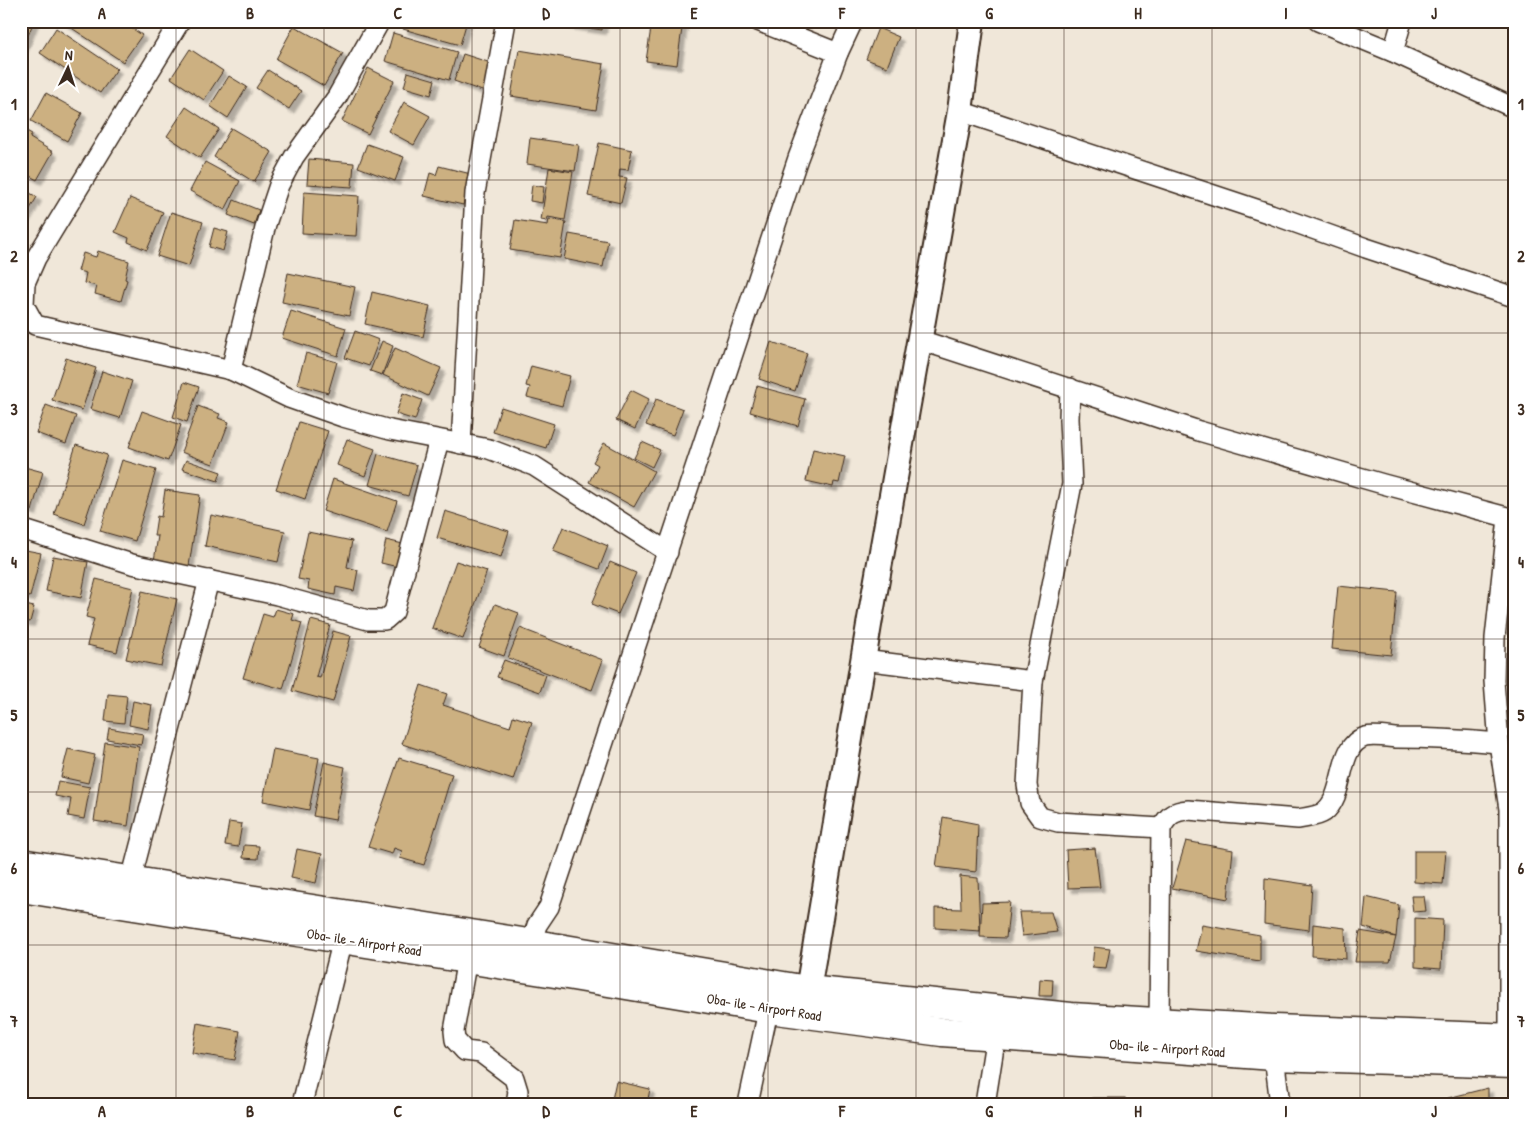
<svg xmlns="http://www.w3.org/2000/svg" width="1535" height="1125" viewBox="0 0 1535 1125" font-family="'Patrick Hand',sans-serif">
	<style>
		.building { fill: #ccb081; stroke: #3b2a1e; filter: url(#shadow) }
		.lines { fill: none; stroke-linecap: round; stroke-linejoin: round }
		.minor-casing { stroke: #3b2a1e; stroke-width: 22 }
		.tertiary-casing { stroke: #3b2a1e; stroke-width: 28 }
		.secondary-casing { stroke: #3b2a1e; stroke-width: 31 }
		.minor { stroke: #fff; stroke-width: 19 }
		.tertiary { stroke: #fff; stroke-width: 24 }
		.secondary { stroke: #fff; stroke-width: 28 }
		.grid { fill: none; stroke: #3b2a1e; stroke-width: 1; stroke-opacity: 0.55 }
		.labels { text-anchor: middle; stroke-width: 4; stroke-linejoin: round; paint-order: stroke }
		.street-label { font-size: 14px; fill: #3b2a1e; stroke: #fff }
		.neatline { fill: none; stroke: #3b2a1e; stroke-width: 2 }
		.grid-label { font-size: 16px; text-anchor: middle; font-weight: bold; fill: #3b2a1e }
	</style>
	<defs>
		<filter id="shadow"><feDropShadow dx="4.5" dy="4.5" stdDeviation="1" flood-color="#0004"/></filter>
	</defs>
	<rect width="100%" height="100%" fill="#f0e7d9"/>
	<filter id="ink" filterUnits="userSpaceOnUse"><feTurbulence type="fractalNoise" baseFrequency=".02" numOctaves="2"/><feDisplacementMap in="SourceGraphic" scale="10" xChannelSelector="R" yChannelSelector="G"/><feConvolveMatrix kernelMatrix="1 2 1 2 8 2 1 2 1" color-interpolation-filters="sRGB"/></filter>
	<g filter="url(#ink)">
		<g class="building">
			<path d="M 21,21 L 34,21 L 22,50 L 21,50 Z"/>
			<path d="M 61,21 L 121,21 L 142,35 L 123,62 Z"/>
			<path d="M 406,21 L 467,21 L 460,45 L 403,29 Z"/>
			<path d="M 563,21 L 603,21 L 602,30 L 563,24 Z"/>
			<path d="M 652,21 L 683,21 L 677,65 L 646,61 Z"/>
			<path d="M 294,26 L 343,53 L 324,86 L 276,59 Z"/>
			<path d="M 56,28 L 117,69 L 100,93 L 40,53 Z"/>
			<path d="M 878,28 L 899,37 L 887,67 L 866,59 Z"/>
			<path d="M 393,33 L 457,52 L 449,80 L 385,61 Z"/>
			<path d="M 190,49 L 223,71 L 204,100 L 171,78 Z"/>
			<path d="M 519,50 L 604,64 L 596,110 L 511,96 Z"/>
			<path d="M 463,54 L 494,64 L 485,92 L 454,81 Z"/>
			<path d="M 368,68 L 394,81 L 368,134 L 342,121 Z"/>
			<path d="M 268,70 L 301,91 L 289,109 L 256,88 Z"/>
			<path d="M 408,72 L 435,80 L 431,95 L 404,87 Z"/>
			<path d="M 229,76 L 247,87 L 228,118 L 210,106 Z"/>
			<path d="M 46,93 L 82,113 L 67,141 L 31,121 Z"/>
			<path d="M 404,102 L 430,116 L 414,145 L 388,131 Z"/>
			<path d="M 186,107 L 219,129 L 200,158 L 167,136 Z"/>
			<path d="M 21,128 L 32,134 L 30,138 L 53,152 L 37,180 L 21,171 Z"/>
			<path d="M 231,128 L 272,152 L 254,182 L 214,157 Z"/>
			<path d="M 530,138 L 579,145 L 575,171 L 527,164 Z"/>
			<path d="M 599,143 L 632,150 L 628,170 L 620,169 L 619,177 L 627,178 L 621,203 L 588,196 Z"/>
			<path d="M 367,144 L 404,157 L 395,181 L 358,167 Z"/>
			<path d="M 309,159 L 354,163 L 352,187 L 307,184 Z"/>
			<path d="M 205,162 L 240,181 L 225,210 L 190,191 Z"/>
			<path d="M 439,166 L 471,174 L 463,205 L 424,196 L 430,173 L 436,175 Z"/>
			<path d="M 549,168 L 573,172 L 565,220 L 548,217 L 547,221 L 541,220 Z"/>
			<path d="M 532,185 L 544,187 L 542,203 L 530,201 Z"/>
			<path d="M 21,188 L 37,197 L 21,224 Z"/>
			<path d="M 304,192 L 359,196 L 356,236 L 302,233 Z"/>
			<path d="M 130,198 L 163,212 L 147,250 L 128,242 L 129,238 L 115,232 Z"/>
			<path d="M 234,200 L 259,210 L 254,225 L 228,215 Z"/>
			<path d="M 171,212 L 203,222 L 189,266 L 157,256 Z"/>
			<path d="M 549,219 L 566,222 L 560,258 L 510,250 L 515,220 L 548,225 Z"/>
			<path d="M 214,228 L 228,232 L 223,251 L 209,247 Z"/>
			<path d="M 569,234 L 608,241 L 603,267 L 564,259 Z"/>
			<path d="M 98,251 L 129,261 L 125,279 L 127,280 L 121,301 L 95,294 L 97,286 L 84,283 L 86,273 L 78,271 L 83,253 L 96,257 Z"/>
			<path d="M 288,273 L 355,287 L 349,316 L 282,302 Z"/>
			<path d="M 372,292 L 430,306 L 423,337 L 365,324 Z"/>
			<path d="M 291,311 L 346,328 L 338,356 L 282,338 Z"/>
			<path d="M 355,331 L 379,340 L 369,366 L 345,358 Z"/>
			<path d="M 382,341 L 393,346 L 382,375 L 370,371 Z"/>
			<path d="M 771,342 L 807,353 L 795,391 L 759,379 Z"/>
			<path d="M 395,348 L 441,368 L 428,396 L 383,375 Z"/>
			<path d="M 306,353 L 337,362 L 328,393 L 297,384 Z"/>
			<path d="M 66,358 L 96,368 L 82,410 L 52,400 Z"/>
			<path d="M 531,366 L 570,376 L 562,406 L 527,397 L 530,387 L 526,386 Z"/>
			<path d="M 102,371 L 132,381 L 120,418 L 90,409 Z"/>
			<path d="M 184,382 L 199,387 L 187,422 L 173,417 Z"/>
			<path d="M 757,386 L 805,399 L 798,426 L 750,412 Z"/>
			<path d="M 631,390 L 649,399 L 635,429 L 616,420 Z"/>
			<path d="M 403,393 L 422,400 L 415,420 L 396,414 Z"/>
			<path d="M 656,399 L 683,409 L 673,435 L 646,425 Z"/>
			<path d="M 46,405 L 76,416 L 66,444 L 36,433 Z"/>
			<path d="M 198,406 L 220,414 L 218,418 L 229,422 L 213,464 L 181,452 Z"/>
			<path d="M 501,407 L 554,424 L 546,448 L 493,432 Z"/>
			<path d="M 142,411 L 181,425 L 168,461 L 129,447 Z"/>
			<path d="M 299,422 L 328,431 L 305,499 L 276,489 Z"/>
			<path d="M 347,439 L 375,449 L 365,476 L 337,465 Z"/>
			<path d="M 642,442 L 660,450 L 652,467 L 634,458 Z"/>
			<path d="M 604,443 L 654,471 L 634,507 L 589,482 L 598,465 L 593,462 Z"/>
			<path d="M 76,445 L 107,455 L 84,524 L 54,514 Z"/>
			<path d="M 813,449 L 845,456 L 839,483 L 834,482 L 833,487 L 806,481 Z"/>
			<path d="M 378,454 L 417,465 L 408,496 L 369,485 Z"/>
			<path d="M 122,460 L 156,470 L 135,541 L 100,531 Z"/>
			<path d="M 186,460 L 221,472 L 218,481 L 182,469 Z"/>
			<path d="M 21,466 L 43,472 L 32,511 L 21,507 Z"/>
			<path d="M 333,479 L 397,501 L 387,532 L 323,511 Z"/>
			<path d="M 165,490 L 200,495 L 189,566 L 154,561 L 158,536 L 154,536 L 157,516 L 161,517 Z"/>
			<path d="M 445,511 L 509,531 L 501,557 L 437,538 Z"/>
			<path d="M 211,515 L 285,531 L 278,562 L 205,546 Z"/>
			<path d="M 563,527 L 608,546 L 599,569 L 553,551 Z"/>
			<path d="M 308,532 L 352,541 L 347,567 L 358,570 L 354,591 L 336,587 L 335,595 L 308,589 L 309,581 L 298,579 Z"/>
			<path d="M 386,540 L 403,544 L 398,567 L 381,563 Z"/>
			<path d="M 21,549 L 41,553 L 30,597 L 21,595 Z"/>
			<path d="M 53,556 L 88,562 L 81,598 L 46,591 Z"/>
			<path d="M 456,561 L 487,571 L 463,639 L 432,628 Z"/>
			<path d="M 610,562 L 636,573 L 618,614 L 592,604 Z"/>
			<path d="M 96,579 L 133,588 L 117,652 L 87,645 L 94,619 L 86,617 Z"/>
			<path d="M 1338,586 L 1397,592 L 1391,655 L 1332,649 Z"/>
			<path d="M 142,591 L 177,599 L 161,666 L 126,659 Z"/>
			<path d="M 21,604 L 34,607 L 30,622 L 21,620 Z"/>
			<path d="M 495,604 L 519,613 L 504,656 L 479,647 Z"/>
			<path d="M 276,609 L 294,614 L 292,620 L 302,623 L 283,689 L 243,678 L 263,614 L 273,617 Z"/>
			<path d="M 311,620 L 330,625 L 316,677 L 320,678 L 333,631 L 351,636 L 333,702 L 292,691 Z"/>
			<path d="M 520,628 L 603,660 L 592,690 L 508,658 Z"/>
			<path d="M 504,660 L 546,675 L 540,692 L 497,677 Z"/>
			<path d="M 421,685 L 447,694 L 443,705 L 510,727 L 513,716 L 532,722 L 513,780 L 402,744 Z"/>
			<path d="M 108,694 L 127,696 L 124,723 L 105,721 Z"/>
			<path d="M 133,701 L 152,705 L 148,729 L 129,725 Z"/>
			<path d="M 109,728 L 143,734 L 141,745 L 107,739 Z"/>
			<path d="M 105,742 L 139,747 L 128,826 L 94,821 Z"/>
			<path d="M 68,749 L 95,755 L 88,783 L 61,777 Z"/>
			<path d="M 273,749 L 319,758 L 309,810 L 263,801 Z"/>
			<path d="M 399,758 L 452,774 L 424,865 L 400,858 L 402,851 L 394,848 L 392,854 L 368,847 Z"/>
			<path d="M 324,762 L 345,767 L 335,820 L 313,816 Z"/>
			<path d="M 58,781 L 90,787 L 84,819 L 68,816 L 71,799 L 55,796 Z"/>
			<path d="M 943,817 L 978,824 L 976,872 L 936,867 Z"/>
			<path d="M 229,822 L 242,824 L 238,847 L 225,845 Z"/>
			<path d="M 1186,841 L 1233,850 L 1228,899 L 1172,888 Z"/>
			<path d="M 244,845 L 259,846 L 258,859 L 243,858 Z"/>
			<path d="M 1095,848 L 1100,887 L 1068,888 L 1066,850 Z"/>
			<path d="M 297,849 L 322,854 L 316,883 L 291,878 Z"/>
			<path d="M 1414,851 L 1446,851 L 1443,884 L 1414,882 Z"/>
			<path d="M 960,876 L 978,878 L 980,931 L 935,928 L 935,908 L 961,909 Z"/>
			<path d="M 1265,878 L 1312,885 L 1309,930 L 1264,924 Z"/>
			<path d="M 1411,896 L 1424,896 L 1426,911 L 1413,912 Z"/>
			<path d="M 1366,897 L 1399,905 L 1396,937 L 1363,927 Z"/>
			<path d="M 1010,902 L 1006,938 L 980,937 L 982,903 Z"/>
			<path d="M 1019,912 L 1051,912 L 1057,932 L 1022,936 Z"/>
			<path d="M 1415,918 L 1443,920 L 1441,969 L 1415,967 Z"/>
			<path d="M 1313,924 L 1345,928 L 1346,959 L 1312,956 Z"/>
			<path d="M 1202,925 L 1260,935 L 1260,961 L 1196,951 Z"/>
			<path d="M 1360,931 L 1396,937 L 1390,962 L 1355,962 Z"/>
			<path d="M 1094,947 L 1110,949 L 1106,968 L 1092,967 Z"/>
			<path d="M 1040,979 L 1053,980 L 1052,996 L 1039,996 Z"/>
			<path d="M 197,1023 L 240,1031 L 235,1060 L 192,1053 Z"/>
			<path d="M 616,1081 L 650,1089 L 647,1104 L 611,1104 Z"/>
			<path d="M 1488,1088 L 1488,1104 L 1450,1104 L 1448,1098 Z"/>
			<rect x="1092" y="1098" width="33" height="6"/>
		</g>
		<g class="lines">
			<g class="minor-casing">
				<g id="minor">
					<path d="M 180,21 L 36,258 L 25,283 L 24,305 L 35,325 L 231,370 L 289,398 L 343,417 L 390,430 L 489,449 L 534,466 L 668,552"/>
					<path d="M 758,21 L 838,53"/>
					<path d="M 1318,21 L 1393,52 L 1514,108"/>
					<path d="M 1393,52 L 1402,21"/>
					<path d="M 960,111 L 1271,214 L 1366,248 L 1514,297"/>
					<path d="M 920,340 L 1199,431 L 1383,484 L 1514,519"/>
					<path d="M 231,370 L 266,224 L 279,185 L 294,157 L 337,97 L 380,21"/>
					<path d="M 1070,388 L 1069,419 L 1072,484 L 1033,681 L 1027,785 L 1030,803 L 1040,817 L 1058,822 L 1161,828"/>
					<path d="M 461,444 L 475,193 L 506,21"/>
					<path d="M 1508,518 L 1495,638 L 1494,681 L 1499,743 L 1509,809 L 1509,1038"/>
					<path d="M 21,529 L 132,564 L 277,595 L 368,620 L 385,620 L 394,612 L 439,440"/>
					<path d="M 863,660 L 1033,681"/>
					<path d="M 131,880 L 209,580"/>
					<path d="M 531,944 L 537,925 L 549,907 L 798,158 L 838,53 L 853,21"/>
					<path d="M 467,959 L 454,1031 L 455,1040 L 465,1051 L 481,1053 L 514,1078 L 518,1091 L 516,1104"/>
					<path d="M 1159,1023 L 1161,828 C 1168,816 1173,811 1188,810 L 1298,819 C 1306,817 1317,817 1324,812 C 1347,794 1336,746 1365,737 C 1374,735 1387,737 1396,738 C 1430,738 1465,740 1499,743"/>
					<path d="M 1274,1056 L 1280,1104"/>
					<path d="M 302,1104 L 343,939"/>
					<path d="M 748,1104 L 771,997"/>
					<path d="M 985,1104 L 996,1035"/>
				</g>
			</g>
			<g class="tertiary-casing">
				<path id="tertiary" d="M 805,1008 L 870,619 L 960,111 L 972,21"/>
			</g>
			<g class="secondary-casing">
				<g id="secondary">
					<path d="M 21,863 L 559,948 L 807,990 L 1071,1017 L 1274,1029 L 1514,1038"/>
					<path d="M 21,888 L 555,973 L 769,1009 L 942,1032 L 1274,1056 L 1514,1064"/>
				</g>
			</g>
			<use href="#minor" class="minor"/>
			<use href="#tertiary" class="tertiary"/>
			<use href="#secondary" class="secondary"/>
		</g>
	</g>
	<path class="grid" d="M 176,21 L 176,1104M 324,21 L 324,1104M 472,21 L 472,1104M 620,21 L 620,1104M 768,21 L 768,1104M 916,21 L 916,1104M 1064,21 L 1064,1104M 1212,21 L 1212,1104M 1360,21 L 1360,1104M 21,180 L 1514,180M 21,333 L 1514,333M 21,486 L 1514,486M 21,639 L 1514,639M 21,792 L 1514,792M 21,945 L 1514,945"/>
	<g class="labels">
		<g class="street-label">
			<text transform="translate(364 942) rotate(9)" y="5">Oba- ile - Airport Road</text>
			<text transform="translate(764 1007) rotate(9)" y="5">Oba- ile - Airport Road</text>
			<text transform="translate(1167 1048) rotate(4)" y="5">Oba- ile - Airport Road</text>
		</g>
	</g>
	<rect width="1535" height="1125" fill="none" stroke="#fff" stroke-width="55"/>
	<g transform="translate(68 68) rotate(4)" stroke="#ffffff" stroke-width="4" paint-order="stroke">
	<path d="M0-4L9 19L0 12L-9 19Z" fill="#3b2a1e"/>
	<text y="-8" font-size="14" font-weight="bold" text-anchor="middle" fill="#3b2a1e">N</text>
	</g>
	<rect x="28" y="28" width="1480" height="1070" class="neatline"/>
	<g class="grid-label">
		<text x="102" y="19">A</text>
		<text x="250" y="19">B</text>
		<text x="398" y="19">C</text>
		<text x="546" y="19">D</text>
		<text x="694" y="19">E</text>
		<text x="842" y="19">F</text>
		<text x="989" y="19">G</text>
		<text x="1138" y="19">H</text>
		<text x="1286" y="19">I</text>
		<text x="1434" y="19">J</text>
		<text x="14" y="110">1</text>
		<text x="1521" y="110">1</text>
		<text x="14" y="262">2</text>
		<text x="1521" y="262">2</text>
		<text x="14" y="415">3</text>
		<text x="1521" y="415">3</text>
		<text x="14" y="568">4</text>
		<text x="1521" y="568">4</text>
		<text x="14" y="721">5</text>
		<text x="1521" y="721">5</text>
		<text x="14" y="874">6</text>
		<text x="1521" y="874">6</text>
		<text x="14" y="1027">7</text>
		<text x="1521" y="1027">7</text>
		<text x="102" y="1117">A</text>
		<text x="250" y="1117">B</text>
		<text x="398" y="1117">C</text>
		<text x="546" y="1117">D</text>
		<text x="694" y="1117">E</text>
		<text x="842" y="1117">F</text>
		<text x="989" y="1117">G</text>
		<text x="1138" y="1117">H</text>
		<text x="1286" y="1117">I</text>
		<text x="1434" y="1117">J</text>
	</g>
</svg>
